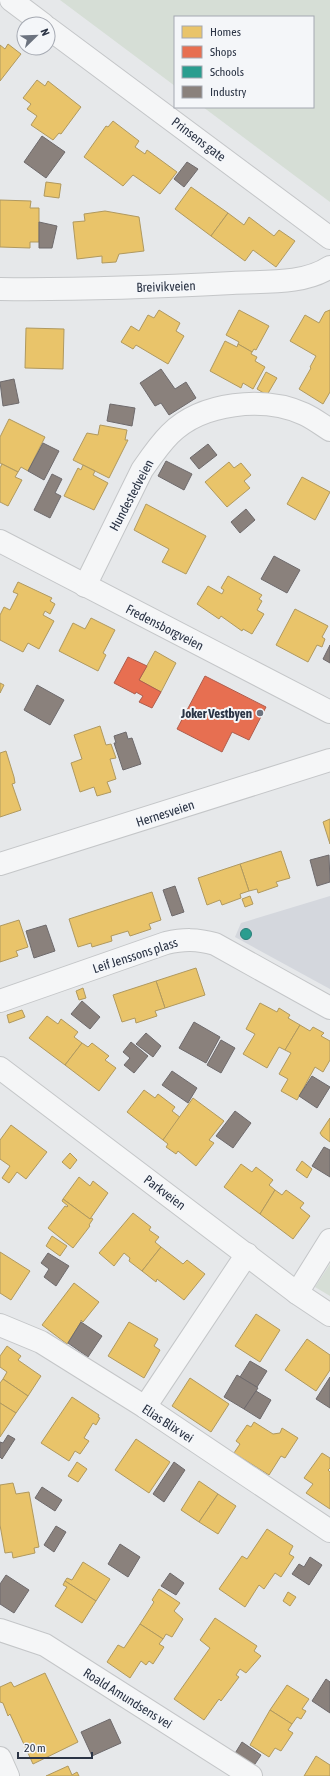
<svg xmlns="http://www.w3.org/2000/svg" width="330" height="1776" viewBox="0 0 330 1776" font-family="'Asap Condensed',sans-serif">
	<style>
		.built { fill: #d4d7dd }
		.green { fill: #d6ded6 }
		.homes { fill: #e9c46a; stroke: #b0995f }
		.shops { fill: #e76f51; stroke: #af5d4d }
		.schools { fill: #2a9d8f; stroke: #2a7e79 }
		.industry { fill: #8a817c; stroke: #6e6a6c }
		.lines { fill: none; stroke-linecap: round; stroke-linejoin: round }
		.street-casing { stroke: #c4c6c8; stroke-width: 24 }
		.street { stroke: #f5f6f7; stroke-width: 22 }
		.poi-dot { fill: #6c737f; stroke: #f4f6f9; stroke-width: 1.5 }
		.labels { text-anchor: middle; stroke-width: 4; stroke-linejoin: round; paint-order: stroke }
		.street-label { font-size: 13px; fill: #2b3445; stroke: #f4f6f9 }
		.poi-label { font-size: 13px; font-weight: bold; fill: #2b3445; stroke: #f4f6f9; text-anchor: end }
	</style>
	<rect width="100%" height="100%" fill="#e6e8ea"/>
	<path class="built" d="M 330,896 L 330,989 L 235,937 L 241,923 Z"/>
	<g class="green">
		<path d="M 60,0 L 330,0 L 330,202 L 203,107 L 313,107 L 313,17 L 175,17 L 175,86 Z"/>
		<path d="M 330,1264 L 330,1296 L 315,1287 Z"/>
	</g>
	<g class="homes">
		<path d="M 8,44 L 21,54 L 0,81 L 0,45 L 5,49 Z"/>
		<path d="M 37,80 L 45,86 L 48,81 L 81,107 L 61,134 L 59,133 L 53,140 L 31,125 L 37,116 L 27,109 L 31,104 L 23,98 Z"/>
		<path d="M 113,121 L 139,141 L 135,147 L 145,154 L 147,150 L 177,172 L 160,194 L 133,175 L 123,186 L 84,157 L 106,126 L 108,127 Z"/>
		<path d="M 46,182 L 61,184 L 59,198 L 44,196 Z"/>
		<path d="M 191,187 L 228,213 L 211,236 L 175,209 Z"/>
		<path d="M 0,200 L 31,201 L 30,208 L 39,208 L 39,242 L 30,242 L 30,248 L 0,247 Z"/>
		<path d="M 105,211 L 139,217 L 144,251 L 119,254 L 116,262 L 102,263 L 102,256 L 77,259 L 73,222 L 85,221 L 84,214 Z"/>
		<path d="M 228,213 L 244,225 L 249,217 L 274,236 L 279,230 L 295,241 L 276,267 L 253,250 L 245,261 L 211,236 Z"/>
		<path d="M 159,310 L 180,323 L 176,331 L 184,336 L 168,364 L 136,345 L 133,349 L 121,342 L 131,326 L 139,331 L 148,315 L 154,318 Z"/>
		<path d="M 239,310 L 269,326 L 256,350 L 254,349 L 252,352 L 238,344 L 239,342 L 226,335 Z"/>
		<path d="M 330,310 L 330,392 L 323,404 L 299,389 L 311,368 L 310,367 L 316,356 L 290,341 L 305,315 L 319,323 L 325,312 Z"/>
		<path d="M 26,328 L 64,329 L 63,369 L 25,368 Z"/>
		<path d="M 225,341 L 237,347 L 238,344 L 252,352 L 251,354 L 257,357 L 255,361 L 265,367 L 253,389 L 243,383 L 241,388 L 210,371 Z"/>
		<path d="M 266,372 L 277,378 L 267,395 L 257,389 Z"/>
		<path d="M 9,419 L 45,437 L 28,471 L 21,467 L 18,472 L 0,463 L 0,437 Z"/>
		<path d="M 100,425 L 127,430 L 125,440 L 128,440 L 109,478 L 73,460 L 87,433 L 98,435 Z"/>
		<path d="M 229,462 L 234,468 L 241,463 L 251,475 L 244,481 L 250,488 L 227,507 L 205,482 Z"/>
		<path d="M 2,464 L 18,472 L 15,477 L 22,480 L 8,506 L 0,502 L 0,468 Z"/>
		<path d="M 83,465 L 95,471 L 93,475 L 108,483 L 94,510 L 64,496 L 78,468 L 81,470 Z"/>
		<path d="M 302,477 L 330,492 L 315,520 L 287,504 Z"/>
		<path d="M 146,504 L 206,536 L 186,574 L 162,562 L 169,549 L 134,530 Z"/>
		<path d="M 228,576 L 262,595 L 259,599 L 262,601 L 257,610 L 264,614 L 252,634 L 243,629 L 242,631 L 221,616 L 219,619 L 197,604 L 208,586 L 222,594 L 224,590 L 221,588 Z"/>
		<path d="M 18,582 L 52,598 L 50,601 L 55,604 L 50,614 L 45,611 L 43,615 L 54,621 L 39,649 L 28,643 L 23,652 L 0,640 L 0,615 L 4,607 L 10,610 L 18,594 L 13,592 Z"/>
		<path d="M 295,609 L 328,626 L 322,637 L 325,639 L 322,647 L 317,645 L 308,662 L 276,645 Z"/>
		<path d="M 91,618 L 115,630 L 103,653 L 106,655 L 98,671 L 59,651 L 73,623 L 85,629 Z"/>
		<path d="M 155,651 L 176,663 L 161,692 L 139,680 Z"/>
		<path d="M 0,683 L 4,685 L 0,693 Z"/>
		<path d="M 100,726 L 106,745 L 111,744 L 116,758 L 110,759 L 116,779 L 107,782 L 111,792 L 97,796 L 94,787 L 80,792 L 71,763 L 82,759 L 74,735 Z"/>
		<path d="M 6,751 L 14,777 L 15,783 L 12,784 L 21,810 L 0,817 L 0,753 Z"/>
		<path d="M 330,819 L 330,844 L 323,822 Z"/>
		<path d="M 281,851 L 290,878 L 276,882 L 278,886 L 258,893 L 257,889 L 249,891 L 240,864 Z"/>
		<path d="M 240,864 L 249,891 L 240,894 L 241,898 L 222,905 L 220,900 L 207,905 L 198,878 Z"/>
		<path d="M 152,892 L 161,920 L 149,924 L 151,929 L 130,936 L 128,931 L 111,936 L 112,941 L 92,947 L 91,943 L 78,947 L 69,919 Z"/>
		<path d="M 250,896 L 253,904 L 245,907 L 242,899 Z"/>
		<path d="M 19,920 L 28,947 L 16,951 L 18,956 L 0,962 L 0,926 Z"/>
		<path d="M 196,968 L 205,995 L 165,1008 L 156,981 Z"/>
		<path d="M 156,981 L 165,1008 L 155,1011 L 157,1016 L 136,1023 L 135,1018 L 122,1022 L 113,995 Z"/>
		<path d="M 83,988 L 86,998 L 79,1000 L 76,991 Z"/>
		<path d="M 260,1003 L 277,1012 L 279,1008 L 290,1015 L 288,1018 L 300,1025 L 285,1050 L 279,1047 L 267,1068 L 243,1054 L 255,1034 L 246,1029 Z"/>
		<path d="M 22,1010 L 25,1017 L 9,1023 L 7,1015 Z"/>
		<path d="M 47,1016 L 58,1024 L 61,1019 L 78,1032 L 74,1037 L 82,1043 L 65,1065 L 29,1038 Z"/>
		<path d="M 300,1025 L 310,1031 L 313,1027 L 324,1033 L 321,1036 L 330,1041 L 330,1060 L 323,1072 L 315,1067 L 297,1100 L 281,1091 L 288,1079 L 279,1074 L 291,1053 L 285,1050 Z"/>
		<path d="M 82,1043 L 88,1047 L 92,1043 L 109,1056 L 105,1060 L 116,1068 L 99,1091 L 65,1065 Z"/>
		<path d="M 144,1090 L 155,1098 L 158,1094 L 175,1107 L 172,1111 L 181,1118 L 163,1140 L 127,1112 Z"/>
		<path d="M 193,1098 L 224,1121 L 209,1140 L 214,1143 L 196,1166 L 178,1151 L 176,1154 L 166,1147 L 168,1144 L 163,1140 Z"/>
		<path d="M 330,1118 L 330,1142 L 322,1136 L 320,1133 Z"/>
		<path d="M 11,1125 L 47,1152 L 26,1179 L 17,1172 L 9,1183 L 2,1178 L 10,1166 L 0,1159 L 0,1140 Z"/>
		<path d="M 70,1153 L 77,1160 L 70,1169 L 62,1162 Z"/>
		<path d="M 302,1161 L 312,1169 L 307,1178 L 296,1170 Z"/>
		<path d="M 241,1164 L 252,1172 L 256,1167 L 273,1180 L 269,1185 L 275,1190 L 260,1214 L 224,1187 Z"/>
		<path d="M 79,1177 L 90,1186 L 93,1181 L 108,1193 L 90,1219 L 63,1199 Z"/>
		<path d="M 275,1190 L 282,1195 L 286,1190 L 304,1203 L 300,1208 L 310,1216 L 293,1239 L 260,1214 Z"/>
		<path d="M 63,1199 L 90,1219 L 91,1218 L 93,1219 L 89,1225 L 90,1226 L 73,1248 L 48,1228 L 65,1206 L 67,1207 L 68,1206 L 62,1201 Z"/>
		<path d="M 133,1213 L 151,1227 L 149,1230 L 159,1237 L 155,1242 L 161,1247 L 142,1271 L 129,1261 L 130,1258 L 124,1253 L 114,1266 L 99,1253 Z"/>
		<path d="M 52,1236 L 67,1246 L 60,1256 L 46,1246 Z"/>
		<path d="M 161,1247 L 183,1264 L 187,1260 L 205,1274 L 184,1300 L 157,1279 L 156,1282 L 142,1271 Z"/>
		<path d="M 0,1252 L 30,1271 L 11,1300 L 0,1293 Z"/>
		<path d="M 74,1283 L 99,1302 L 83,1322 L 81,1320 L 81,1322 L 67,1344 L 42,1325 Z"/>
		<path d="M 256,1314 L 280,1330 L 260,1362 L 235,1346 Z"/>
		<path d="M 129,1322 L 158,1339 L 154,1346 L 160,1350 L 144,1378 L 108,1356 Z"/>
		<path d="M 307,1339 L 330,1355 L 330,1370 L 316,1391 L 285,1370 Z"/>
		<path d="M 7,1346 L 21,1356 L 18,1360 L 41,1376 L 28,1396 L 3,1379 L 7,1372 L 0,1367 L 0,1356 Z"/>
		<path d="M 190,1378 L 229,1404 L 211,1432 L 172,1406 Z"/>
		<path d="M 3,1379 L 28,1396 L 16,1413 L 0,1403 L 0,1383 Z"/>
		<path d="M 72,1397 L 99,1415 L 98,1417 L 100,1418 L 96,1425 L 93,1423 L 84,1438 L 89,1441 L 80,1454 L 75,1451 L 69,1461 L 41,1443 Z"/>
		<path d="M 0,1403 L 16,1413 L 0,1437 Z"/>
		<path d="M 254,1422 L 273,1434 L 280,1433 L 282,1428 L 298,1438 L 285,1458 L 281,1456 L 269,1475 L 234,1453 L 240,1444 L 236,1441 L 247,1425 L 251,1427 Z"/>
		<path d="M 136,1439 L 170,1462 L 149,1493 L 115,1470 Z"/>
		<path d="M 322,1453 L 330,1458 L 330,1468 L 328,1470 L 330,1472 L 330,1509 L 306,1493 L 313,1484 L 304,1478 Z"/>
		<path d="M 77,1462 L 87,1469 L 78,1482 L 68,1476 Z"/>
		<path d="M 199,1481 L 218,1494 L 199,1522 L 181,1510 Z"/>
		<path d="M 13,1483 L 16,1494 L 29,1492 L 39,1547 L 34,1548 L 35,1553 L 13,1558 L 12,1552 L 5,1553 L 0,1525 L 0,1485 Z"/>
		<path d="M 218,1494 L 236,1506 L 218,1534 L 199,1522 Z"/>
		<path d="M 267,1529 L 293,1546 L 289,1554 L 294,1557 L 281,1577 L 275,1573 L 264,1589 L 259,1585 L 245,1607 L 219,1589 L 242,1556 L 247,1559 Z"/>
		<path d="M 83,1562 L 110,1579 L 96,1601 L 65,1581 L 67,1578 L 72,1580 Z"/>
		<path d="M 65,1581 L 96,1601 L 82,1623 L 55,1606 L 67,1587 L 63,1585 Z"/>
		<path d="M 159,1589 L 180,1603 L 174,1611 L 183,1619 L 172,1637 L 166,1634 L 163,1639 L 140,1624 L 154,1602 L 152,1600 Z"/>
		<path d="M 288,1592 L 296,1597 L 290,1606 L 283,1601 Z"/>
		<path d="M 215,1618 L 257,1646 L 254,1651 L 261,1656 L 246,1673 L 240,1669 L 236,1675 L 239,1677 L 221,1701 L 219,1699 L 204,1720 L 174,1699 L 210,1648 L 200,1640 Z"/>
		<path d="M 140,1624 L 163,1639 L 159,1644 L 164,1647 L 153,1664 L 149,1661 L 146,1665 L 141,1661 L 130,1678 L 107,1662 L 118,1645 L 124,1648 Z"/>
		<path d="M 45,1673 L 78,1742 L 33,1764 L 10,1714 L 8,1716 L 3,1703 L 0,1702 L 0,1687 L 11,1682 L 14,1687 Z"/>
		<path d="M 287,1685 L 309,1699 L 302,1709 L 306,1711 L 301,1719 L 297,1717 L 292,1724 L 270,1710 Z"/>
		<path d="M 270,1710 L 292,1724 L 288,1730 L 293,1733 L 281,1751 L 275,1748 L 269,1757 L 250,1745 Z"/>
		<path d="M 316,1756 L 330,1765 L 330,1776 L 304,1776 Z"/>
		<path d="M 68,1766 L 72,1775 L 77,1772 L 79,1776 L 46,1776 Z"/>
	</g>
	<g class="shops">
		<path d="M 128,657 L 147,666 L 139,680 L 161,692 L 152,708 L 139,702 L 143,696 L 136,692 L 135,694 L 114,683 Z"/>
		<path d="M 205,676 L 266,707 L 249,740 L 232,732 L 222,752 L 177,729 Z"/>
	</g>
	<circle class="schools" cx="246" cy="934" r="5.5"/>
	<g class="industry">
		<path d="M 42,136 L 65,152 L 46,178 L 24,162 Z"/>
		<path d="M 187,162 L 198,169 L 184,187 L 174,179 Z"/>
		<path d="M 39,222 L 57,226 L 52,248 L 39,248 Z"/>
		<path d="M 161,369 L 175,389 L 186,382 L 196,398 L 169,415 L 161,403 L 155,406 L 140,383 Z"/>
		<path d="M 14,379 L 19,403 L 3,406 L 0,382 Z"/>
		<path d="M 110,404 L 135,408 L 132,426 L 107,421 Z"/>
		<path d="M 43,443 L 59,451 L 44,480 L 28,471 Z"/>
		<path d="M 208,444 L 217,455 L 199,469 L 190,458 Z"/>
		<path d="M 166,461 L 192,474 L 184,490 L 158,476 Z"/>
		<path d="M 52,474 L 62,479 L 55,493 L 61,496 L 50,518 L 34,510 Z"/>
		<path d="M 246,509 L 255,520 L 240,533 L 231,522 Z"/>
		<path d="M 274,556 L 300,570 L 287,593 L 261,579 Z"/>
		<path d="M 330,645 L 330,663 L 323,659 Z"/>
		<path d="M 37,685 L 64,700 L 50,725 L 24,710 Z"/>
		<path d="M 126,732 L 128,739 L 132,738 L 141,764 L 123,770 L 114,743 L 116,743 L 114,736 Z"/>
		<path d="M 329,855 L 330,882 L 317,886 L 310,860 Z"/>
		<path d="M 175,886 L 184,912 L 172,916 L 163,890 Z"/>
		<path d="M 46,925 L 55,951 L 34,958 L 26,931 Z"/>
		<path d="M 82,1001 L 100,1017 L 90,1029 L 71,1014 Z"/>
		<path d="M 194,1022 L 220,1037 L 206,1063 L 179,1048 Z"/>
		<path d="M 146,1033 L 161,1046 L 153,1057 L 136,1044 Z"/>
		<path d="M 221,1040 L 235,1048 L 221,1073 L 207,1065 Z"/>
		<path d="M 131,1042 L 148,1056 L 134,1073 L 124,1065 L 130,1058 L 123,1052 Z"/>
		<path d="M 172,1071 L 197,1088 L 188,1103 L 162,1085 Z"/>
		<path d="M 312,1076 L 330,1087 L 317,1108 L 299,1096 Z"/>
		<path d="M 235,1111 L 251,1123 L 233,1148 L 216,1136 Z"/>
		<path d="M 324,1147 L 330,1150 L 330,1177 L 312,1166 Z"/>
		<path d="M 48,1253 L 69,1266 L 56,1286 L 44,1277 L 49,1269 L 41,1263 Z"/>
		<path d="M 81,1322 L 102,1336 L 88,1357 L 68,1343 Z"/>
		<path d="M 250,1361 L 267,1371 L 257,1387 L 240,1377 Z"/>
		<path d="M 237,1375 L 258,1388 L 244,1409 L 224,1397 Z"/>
		<path d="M 330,1377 L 330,1408 L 316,1399 Z"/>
		<path d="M 256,1391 L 271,1400 L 260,1419 L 244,1409 Z"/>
		<path d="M 8,1435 L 15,1439 L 2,1459 L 0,1457 L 0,1442 L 3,1443 Z"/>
		<path d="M 174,1462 L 185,1470 L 164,1502 L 153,1494 Z"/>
		<path d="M 42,1487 L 62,1500 L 55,1511 L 35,1498 Z"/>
		<path d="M 56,1526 L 66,1532 L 54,1552 L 44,1545 Z"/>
		<path d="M 120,1544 L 140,1557 L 128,1577 L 108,1564 Z"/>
		<path d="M 310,1557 L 322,1565 L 309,1585 L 292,1574 L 299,1564 L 304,1567 Z"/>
		<path d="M 170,1573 L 184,1583 L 176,1595 L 161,1586 Z"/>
		<path d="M 6,1575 L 29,1590 L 14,1613 L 0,1604 L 0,1584 Z"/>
		<path d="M 326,1679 L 330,1682 L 330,1713 L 312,1701 Z"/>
		<path d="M 110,1719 L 121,1743 L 92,1756 L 81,1732 Z"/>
		<path d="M 242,1742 L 261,1755 L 253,1767 L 234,1755 Z"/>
	</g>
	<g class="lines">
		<g class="street-casing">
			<g id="street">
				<path d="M 11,0 L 43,24"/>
				<path d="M 48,28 L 330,238"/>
				<path d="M 0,289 C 77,290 155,287 232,283 C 263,281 303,285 330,267"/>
				<path d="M 0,541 L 330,712"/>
				<path d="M 85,586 L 142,470 C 151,457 159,445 170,434 C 202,402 264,396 304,414 C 313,418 322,425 330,430"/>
				<path d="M 0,864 L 330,760"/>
				<path d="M 0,1001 L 166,943 C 184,939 197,939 215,944 L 330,1008"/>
				<path d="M 0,1068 L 297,1293 L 330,1315"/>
				<path d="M 297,1293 L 330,1240"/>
				<path d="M 0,1325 L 41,1342 L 145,1407 L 330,1531"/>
				<path d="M 145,1407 L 247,1254"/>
				<path d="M 0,1630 L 45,1645 L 251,1776"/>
				<path d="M 0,1758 L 8,1776"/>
			</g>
		</g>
		<use href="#street" class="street"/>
	</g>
	<circle class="poi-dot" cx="260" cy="713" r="4"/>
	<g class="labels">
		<g class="street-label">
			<text transform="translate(199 139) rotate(37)" y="5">Prinsens gate</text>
			<text transform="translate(166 286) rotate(-2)" y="5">Breivikveien</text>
			<text transform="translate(131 495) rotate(-62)" y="5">Hundestedveien</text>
			<text transform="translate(165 627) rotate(27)" y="5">Fredensborgveien</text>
			<text transform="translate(165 813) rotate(-18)" y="5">Hernesveien</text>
			<text transform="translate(135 955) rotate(-18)" y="5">Leif Jenssons plass</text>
			<text transform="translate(165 1192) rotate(37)" y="5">Parkveien</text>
			<text transform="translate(168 1423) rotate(33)" y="5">Elias Blix vei</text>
			<text transform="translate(128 1698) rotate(32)" y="5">Roald Amundsens vei</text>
		</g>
		<g class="poi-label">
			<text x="252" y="718">Joker Vestbyen</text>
		</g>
	</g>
	<rect x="174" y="16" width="140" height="92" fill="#f4f6f9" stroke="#a4a8b1"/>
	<rect x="182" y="26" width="20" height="12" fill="#e9c46a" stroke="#a4a8b1"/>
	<text x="210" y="36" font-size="12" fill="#2b3445">Homes</text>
	<rect x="182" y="46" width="20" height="12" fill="#e76f51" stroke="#a4a8b1"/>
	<text x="210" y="56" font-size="12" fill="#2b3445">Shops</text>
	<rect x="182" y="66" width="20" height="12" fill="#2a9d8f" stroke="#a4a8b1"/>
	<text x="210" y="76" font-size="12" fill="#2b3445">Schools</text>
	<rect x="182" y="86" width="20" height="12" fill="#8a817c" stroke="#a4a8b1"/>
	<text x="210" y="96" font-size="12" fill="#2b3445">Industry</text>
	<g transform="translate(36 36) rotate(67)"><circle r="19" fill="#f4f6f9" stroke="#a4a8b1"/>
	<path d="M0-3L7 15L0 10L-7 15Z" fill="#6c737f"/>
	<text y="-6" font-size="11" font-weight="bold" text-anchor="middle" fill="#2b3445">N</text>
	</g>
	<path d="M18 1752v6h74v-6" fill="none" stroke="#2b3445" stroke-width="2"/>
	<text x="24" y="1752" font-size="12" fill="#2b3445" stroke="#f4f6f9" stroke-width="3" paint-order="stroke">20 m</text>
</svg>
